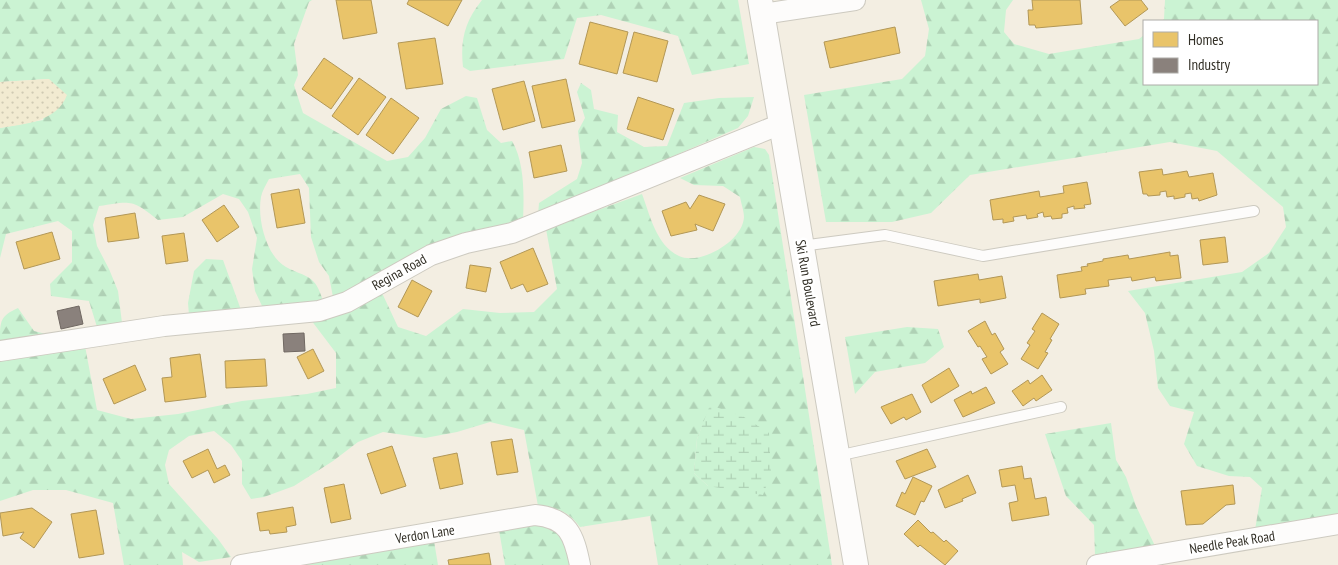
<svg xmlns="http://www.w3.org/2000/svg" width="1338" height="565" viewBox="0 0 1338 565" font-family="'PT Sans Narrow',sans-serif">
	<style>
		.forest { fill: url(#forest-firs); fill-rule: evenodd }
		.wetland { fill: url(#wetland-marsh) }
		.sand { fill: url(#sand-dots) }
		.homes { fill: #e9c46a; stroke: #b29756 }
		.industry { fill: #8a817c; stroke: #706862 }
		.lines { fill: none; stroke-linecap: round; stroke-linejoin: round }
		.service-casing { stroke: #cdcac0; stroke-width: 12 }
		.minor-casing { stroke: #cdcac0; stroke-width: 22 }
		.tertiary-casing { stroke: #cdcac0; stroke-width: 26 }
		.service { stroke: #fdfcfb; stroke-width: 10 }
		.minor { stroke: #fdfcfb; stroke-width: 20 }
		.tertiary { stroke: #fdfcfb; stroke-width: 24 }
		.labels { text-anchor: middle; stroke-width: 5; stroke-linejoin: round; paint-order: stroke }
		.street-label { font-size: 14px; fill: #322f26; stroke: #fff }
	</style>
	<defs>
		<pattern id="forest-firs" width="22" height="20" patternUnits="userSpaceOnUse" patternTransform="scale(1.25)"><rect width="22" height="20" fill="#cbf3d3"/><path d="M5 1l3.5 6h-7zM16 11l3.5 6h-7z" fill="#afd1b5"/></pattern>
		<pattern id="wetland-marsh" width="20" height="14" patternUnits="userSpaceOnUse" patternTransform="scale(1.25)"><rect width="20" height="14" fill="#cbf3d3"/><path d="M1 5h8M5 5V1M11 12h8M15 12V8" fill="none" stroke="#afd1b5"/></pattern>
		<pattern id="sand-dots" width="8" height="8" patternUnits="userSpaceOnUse" patternTransform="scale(1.25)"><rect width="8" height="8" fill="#f2ebd1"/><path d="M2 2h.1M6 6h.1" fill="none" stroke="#d0cab3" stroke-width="1.8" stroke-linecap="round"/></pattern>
	</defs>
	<rect width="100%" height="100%" fill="#f3eee2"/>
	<g class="forest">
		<path d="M 0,0 L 312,0 L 309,2 L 294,44 L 298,75 L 294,85 L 303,113 L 387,161 L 408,157 L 425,138 L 441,109 L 466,96 L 477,98 L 487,130 L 501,143 L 512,141 C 525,163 524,196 523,221 L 333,297 L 329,276 L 319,262 L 311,237 L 309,188 L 300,174 L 269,179 C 266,185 262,191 261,197 C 257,218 266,256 286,267 C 307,278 315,274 323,301 L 263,308 L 255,291 L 252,269 L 257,238 L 248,212 L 239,199 L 223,194 L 183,217 L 158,220 C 132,199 131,201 99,206 L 93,225 L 97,246 L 109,269 L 118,291 L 122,323 L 97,327 L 89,301 L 51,296 L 50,284 L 72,262 L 72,231 L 58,221 L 6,234 L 0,258 L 0,128 L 43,120 L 49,79 L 0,82 Z"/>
		<path d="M 482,0 L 738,0 L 749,64 L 692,75 L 678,36 L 601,15 L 577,18 L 564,59 L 470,71 L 463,67 C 460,40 465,21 482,0 Z"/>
		<path d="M 921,0 L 1013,0 L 1006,10 L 1004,32 L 1014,44 L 1049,54 L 1139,39 L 1144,35 L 1144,84 L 1317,84 L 1317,21 L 1161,21 L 1164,19 L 1165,0 L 1338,0 L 1338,516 L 1255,530 L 1262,488 L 1250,477 L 1229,476 L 1197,466 L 1184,444 L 1194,412 L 1170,406 L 1158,388 L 1154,351 L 1145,313 L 1128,291 L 1242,272 L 1269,253 L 1286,227 L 1283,207 L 1217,151 L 1170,142 L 970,175 L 931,213 L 892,222 L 826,222 L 804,95 L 902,79 L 925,56 L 929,29 Z"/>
		<path d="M 581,83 L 591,90 L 594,109 L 618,115 L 617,132 L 644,147 L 667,146 L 684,103 L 719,98 L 754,97 L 748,116 L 738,128 L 538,215 L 539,203 L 577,179 L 582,163 L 578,131 L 585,118 L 577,92 Z"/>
		<path d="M 754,147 L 765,149 L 769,155 L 832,565 L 658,565 L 650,516 L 580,527 C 567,510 559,509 538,506 L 524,430 L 490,422 L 457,432 L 425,438 L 383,432 L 358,442 L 333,461 L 294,486 L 264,497 L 251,499 L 242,484 L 242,461 L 231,445 L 214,431 L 189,436 L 169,450 L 165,465 L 169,484 L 218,539 L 231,557 L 199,562 L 182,552 L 183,565 L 124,565 L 113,503 L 66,490 L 33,490 L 0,501 L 0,361 L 85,346 L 97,410 L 131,419 L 178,414 L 242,401 L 307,394 L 336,388 L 336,353 L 311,320 C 340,317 357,309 382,293 L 398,327 L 426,336 L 463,309 L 500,313 L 534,312 L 557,289 L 546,229 L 642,194 C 650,215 656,245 679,256 C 700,266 743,241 744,217 C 744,211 741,203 740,197 L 723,186 L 694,185 L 680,178 ZM 711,405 L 708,486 L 694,473 L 697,439 Z"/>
		<path d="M 206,259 L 223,260 L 241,310 L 189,315 L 188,303 L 194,271 Z"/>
		<path d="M 18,308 L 34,331 L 46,334 L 0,341 C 0,321 0,316 18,308 Z"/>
		<path d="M 907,327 L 938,329 L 944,347 L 925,363 L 875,372 L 855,394 L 845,337 Z"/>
		<path d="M 1111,423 L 1116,460 L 1126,477 L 1136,506 L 1155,546 L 1095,556 L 1094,525 L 1066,496 L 1045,434 Z"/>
		<path d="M 534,525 C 560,527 567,541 572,565 L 505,565 L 499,530 Z"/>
		<path d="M 434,541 L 438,565 L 292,565 Z"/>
	</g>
	<path class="wetland" d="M 710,405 L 744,417 L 769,433 L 771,473 L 763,495 L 708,486 L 694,473 L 697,439 Z"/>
	<path class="sand" d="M 49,79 L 67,95 C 57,122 24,124 0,128 L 0,82 Z"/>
	<g class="homes">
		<path d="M 336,0 L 371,0 L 377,33 L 343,39 Z"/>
		<path d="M 409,0 L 462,0 L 448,26 L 407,4 Z"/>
		<path d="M 1032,0 L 1080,0 L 1082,24 L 1036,28 L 1035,25 L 1029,25 L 1028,10 L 1033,10 Z"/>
		<path d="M 1120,0 L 1141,0 L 1148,9 L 1125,26 L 1110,7 Z"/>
		<path d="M 590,22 L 628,32 L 617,74 L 579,64 Z"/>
		<path d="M 895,27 L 900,53 L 830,68 L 824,42 Z"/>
		<path d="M 634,32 L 668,41 L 657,82 L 623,73 Z"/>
		<path d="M 435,38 L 443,84 L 406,89 L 398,43 Z"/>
		<path d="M 324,58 L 353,78 L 331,109 L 302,89 Z"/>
		<path d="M 359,78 L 386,97 L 358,135 L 332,116 Z"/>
		<path d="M 566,79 L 575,121 L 542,128 L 532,86 Z"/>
		<path d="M 524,81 L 535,121 L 503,130 L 492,89 Z"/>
		<path d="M 638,97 L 674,109 L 663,140 L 627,129 Z"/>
		<path d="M 391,98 L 419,118 L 393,154 L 366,135 Z"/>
		<path d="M 561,145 L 567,171 L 534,178 L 529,152 Z"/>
		<path d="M 1162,169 L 1163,175 L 1187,171 L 1189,177 L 1213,173 L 1217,195 L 1199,201 L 1198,198 L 1192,199 L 1191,193 L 1185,194 L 1185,197 L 1174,199 L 1174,196 L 1167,197 L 1166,191 L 1160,192 L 1160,195 L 1148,196 L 1147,194 L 1143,194 L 1139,172 Z"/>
		<path d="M 1087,182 L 1091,204 L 1084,205 L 1085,208 L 1074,209 L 1074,206 L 1067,208 L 1068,213 L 1062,214 L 1062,218 L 1052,219 L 1051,216 L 1044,217 L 1043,212 L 1037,214 L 1038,217 L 1027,219 L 1026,215 L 1013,217 L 1014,221 L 1003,223 L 1003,219 L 993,220 L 990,200 L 1039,191 L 1040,197 L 1064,193 L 1063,186 Z"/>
		<path d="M 299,189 L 305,223 L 277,228 L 271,194 Z"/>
		<path d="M 699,195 L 725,204 L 713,231 L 695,224 L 697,230 L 671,236 L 662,211 L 686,202 L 690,209 Z"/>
		<path d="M 224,205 L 239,227 L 217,242 L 202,220 Z"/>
		<path d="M 135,213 L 139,238 L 108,242 L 105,218 Z"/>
		<path d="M 52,232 L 60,259 L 24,269 L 16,242 Z"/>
		<path d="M 184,233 L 188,261 L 166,264 L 162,236 Z"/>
		<path d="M 1225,237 L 1228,262 L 1203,265 L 1200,240 Z"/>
		<path d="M 533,248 L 548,284 L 527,292 L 523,284 L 511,289 L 500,262 Z"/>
		<path d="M 1170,252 L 1170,256 L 1178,255 L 1181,278 L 1156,281 L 1155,277 L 1132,281 L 1131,277 L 1108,280 L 1109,286 L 1085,289 L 1086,294 L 1060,298 L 1057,275 L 1082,271 L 1081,267 L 1088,266 L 1087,264 L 1103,261 L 1103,259 L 1128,255 L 1129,259 Z"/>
		<path d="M 470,265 L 491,268 L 486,292 L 466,288 Z"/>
		<path d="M 978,274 L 979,280 L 1002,276 L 1006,298 L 980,303 L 980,299 L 938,306 L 934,281 Z"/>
		<path d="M 412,280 L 432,291 L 418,317 L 398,307 Z"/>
		<path d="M 1042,313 L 1059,324 L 1050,339 L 1052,340 L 1045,352 L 1048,353 L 1038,369 L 1021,359 L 1030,345 L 1027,343 L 1035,331 L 1032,329 Z"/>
		<path d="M 985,321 L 992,335 L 995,333 L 1004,349 L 1000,352 L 1008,364 L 991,374 L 982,359 L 987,357 L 980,346 L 978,347 L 968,331 Z"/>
		<path d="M 313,349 L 324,371 L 308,379 L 297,357 Z"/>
		<path d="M 200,354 L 206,397 L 165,402 L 162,378 L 172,377 L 170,358 Z"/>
		<path d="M 265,359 L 267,386 L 226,388 L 225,361 Z"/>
		<path d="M 135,365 L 146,390 L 114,404 L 103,379 Z"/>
		<path d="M 949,368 L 959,386 L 931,403 L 922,385 Z"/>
		<path d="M 1042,375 L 1052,390 L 1036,401 L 1034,398 L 1023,406 L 1012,391 L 1028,380 L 1030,384 Z"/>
		<path d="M 986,387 L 995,403 L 963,417 L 954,400 L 971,391 L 972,394 Z"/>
		<path d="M 912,394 L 921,412 L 906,420 L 904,417 L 891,424 L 881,407 Z"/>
		<path d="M 512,439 L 518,472 L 497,475 L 491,442 Z"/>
		<path d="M 392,446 L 406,486 L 381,494 L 367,454 Z"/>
		<path d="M 208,449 L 217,469 L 225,465 L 230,475 L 214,483 L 208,470 L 192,478 L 183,461 Z"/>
		<path d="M 927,449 L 936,467 L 905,479 L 896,461 Z"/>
		<path d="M 457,453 L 463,484 L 440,489 L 433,458 Z"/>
		<path d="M 1022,466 L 1024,479 L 1031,478 L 1035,499 L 1046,497 L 1049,515 L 1012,521 L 1009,503 L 1018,501 L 1015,485 L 1002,487 L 999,470 Z"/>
		<path d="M 968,475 L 976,493 L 962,499 L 963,501 L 945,508 L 938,490 Z"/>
		<path d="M 913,477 L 932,486 L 924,502 L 921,501 L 915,515 L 896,506 L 902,492 L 905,494 Z"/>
		<path d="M 344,484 L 351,519 L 331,523 L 324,488 Z"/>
		<path d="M 1233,485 L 1235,504 L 1226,505 L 1203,524 L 1186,525 L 1181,491 Z"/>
		<path d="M 293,507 L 296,525 L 286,527 L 287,532 L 270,534 L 269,530 L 260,531 L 257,513 Z"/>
		<path d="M 32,508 L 52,522 L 34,548 L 20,538 L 24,532 L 3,536 L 0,513 Z"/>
		<path d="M 96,510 L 104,554 L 79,558 L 71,514 Z"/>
		<path d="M 918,520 L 931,533 L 933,532 L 944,542 L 946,540 L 958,551 L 945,565 L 920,545 L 918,547 L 904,534 Z"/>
		<path d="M 489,553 L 491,565 L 449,565 L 448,560 Z"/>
	</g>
	<g class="industry">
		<path d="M 79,306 L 83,324 L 61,329 L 57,311 Z"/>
		<path d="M 304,333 L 305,351 L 284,352 L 283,334 Z"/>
	</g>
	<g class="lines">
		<g class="service-casing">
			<g id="service">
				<path d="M 801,246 L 885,235 L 983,256 L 1254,211"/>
				<path d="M 837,456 L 1061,407"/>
			</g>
		</g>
		<g class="minor-casing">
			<g id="minor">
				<path d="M 762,14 L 855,0"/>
				<path d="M 0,351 L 164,326 L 319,311 L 347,302 L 431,255 L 466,243 L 512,233 L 781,124"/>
				<path d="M 241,565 L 535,515 C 568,518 574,535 580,565"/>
				<path d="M 1097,565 L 1338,524"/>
			</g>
		</g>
		<g class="tertiary-casing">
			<path id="tertiary" d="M 760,0 L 856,565"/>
		</g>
		<use href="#service" class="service"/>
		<use href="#minor" class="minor"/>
		<use href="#tertiary" class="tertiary"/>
	</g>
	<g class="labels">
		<g class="street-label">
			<text transform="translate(399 272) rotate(-29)" y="5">Regina Road</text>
			<text transform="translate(808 283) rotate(80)" y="5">Ski Run Boulevard</text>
			<text transform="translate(425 534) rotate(-9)" y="5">Verdon Lane</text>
			<text transform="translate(1232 542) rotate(-9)" y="5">Needle Peak Road</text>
		</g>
	</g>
	<rect x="1143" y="20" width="175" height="65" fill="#ffffff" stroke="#adaca8"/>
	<rect x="1153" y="32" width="25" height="15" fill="#e9c46a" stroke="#adaca8"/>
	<text x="1188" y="45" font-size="15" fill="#322f26">Homes</text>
	<rect x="1153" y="58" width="25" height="15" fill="#8a817c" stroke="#adaca8"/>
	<text x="1188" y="70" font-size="15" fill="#322f26">Industry</text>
</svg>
